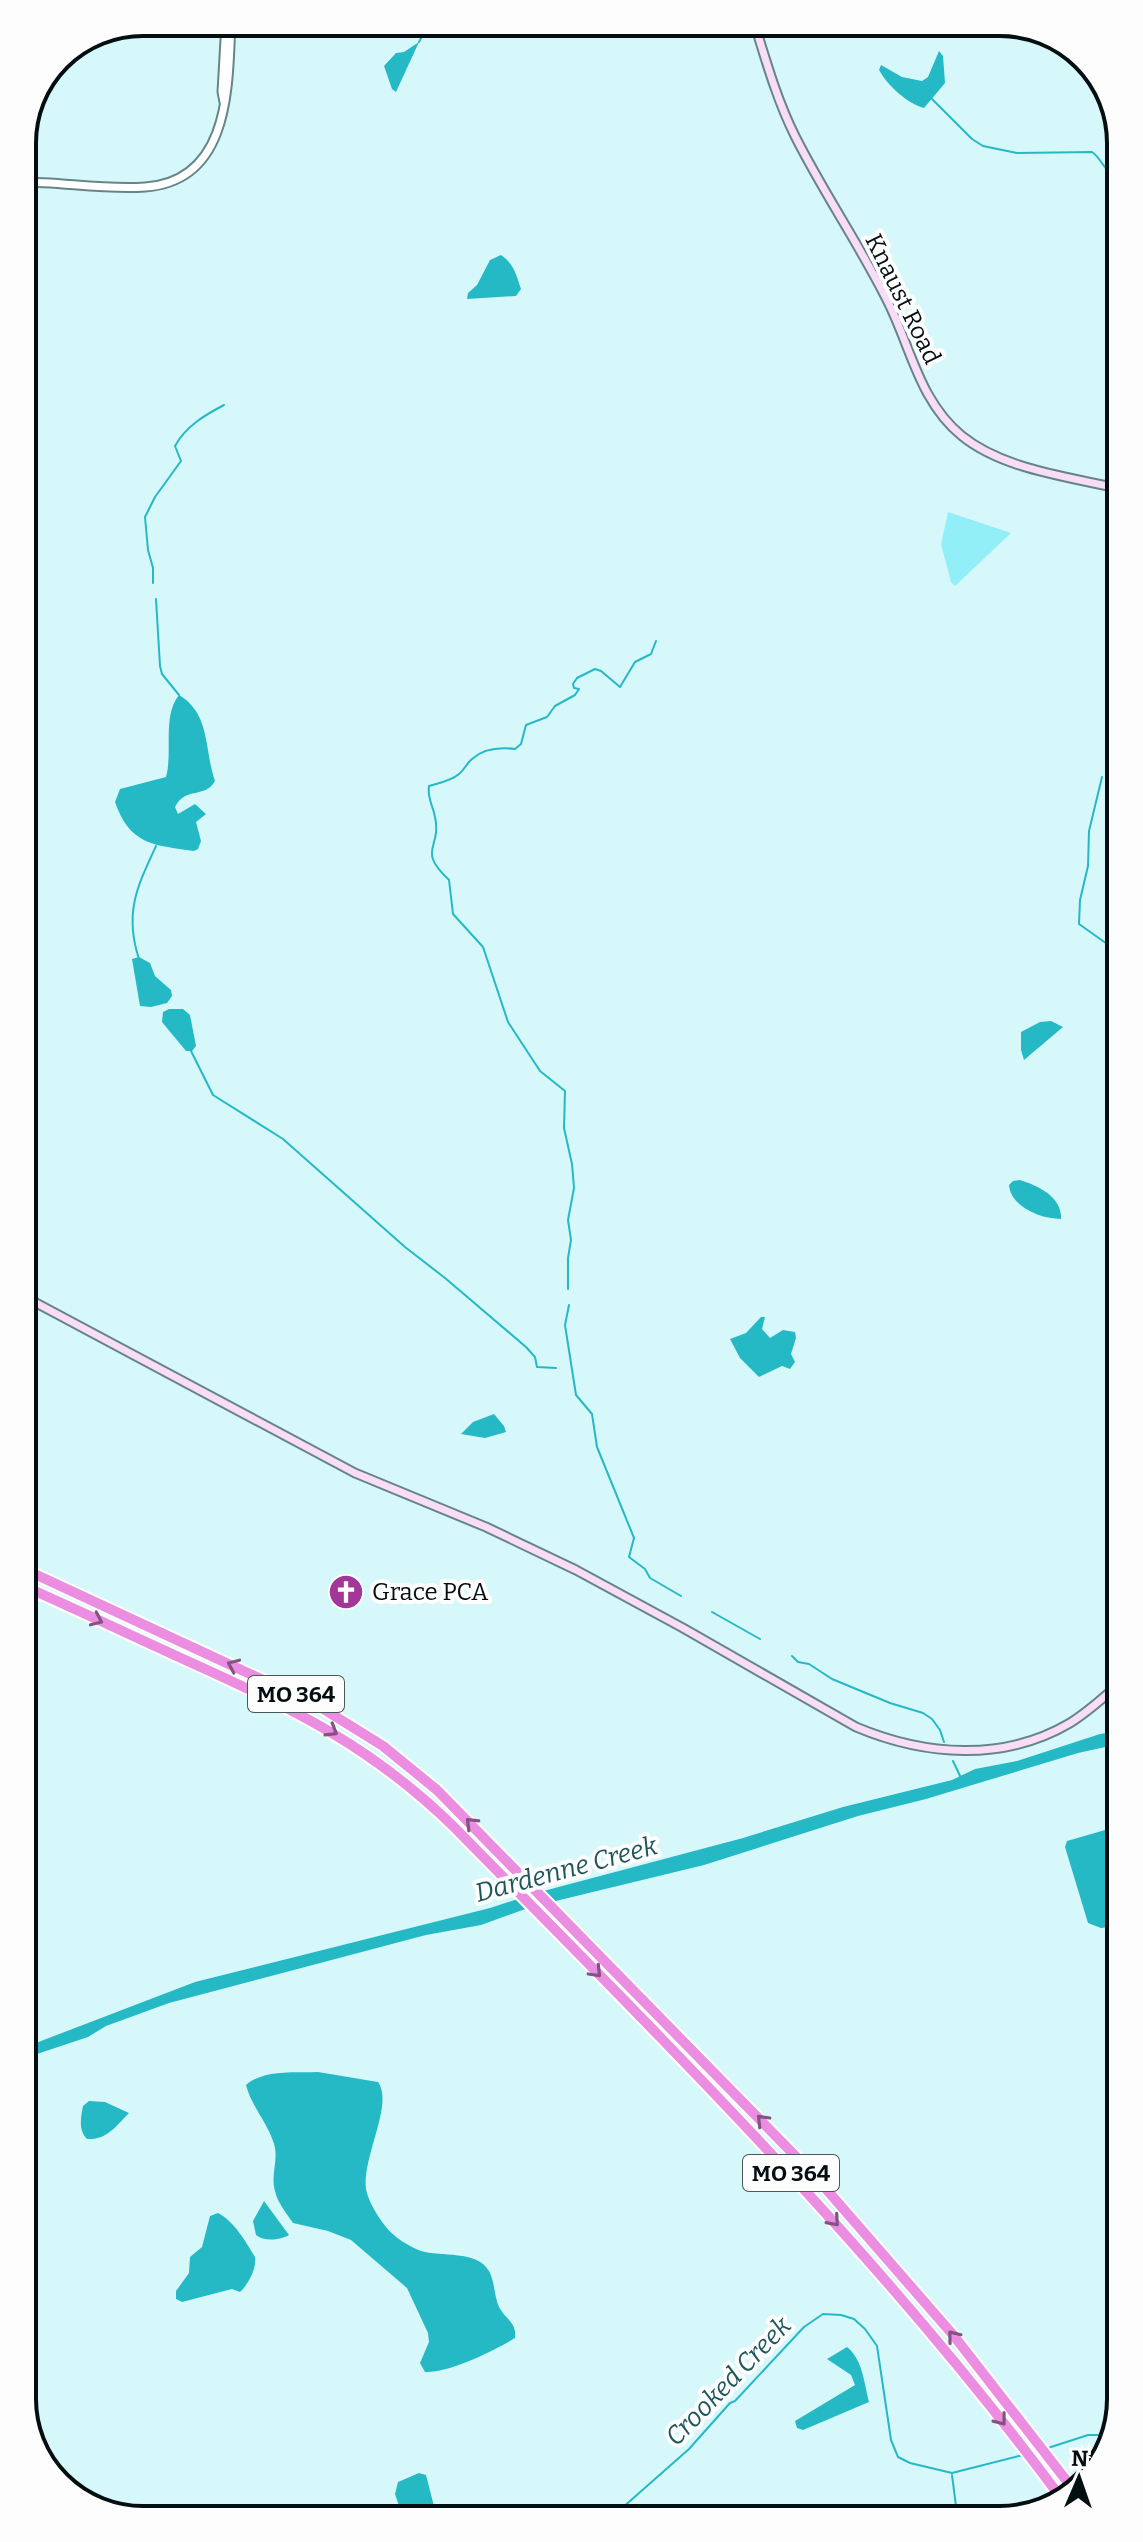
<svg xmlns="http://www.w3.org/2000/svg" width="1143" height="2542" viewBox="0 0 1143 2542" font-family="Bitter,serif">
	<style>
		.green { fill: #92eff8 }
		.water { fill: #25b9c6 }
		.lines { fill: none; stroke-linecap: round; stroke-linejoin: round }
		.stream { stroke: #25b9c6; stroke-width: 2 }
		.tertiary-casing { stroke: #678588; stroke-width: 11 }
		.secondary-casing { stroke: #678588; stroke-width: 11 }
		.motorway-casing { stroke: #fff; stroke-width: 14 }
		.tertiary { stroke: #fff; stroke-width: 7 }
		.secondary { stroke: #f9ddf6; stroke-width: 7 }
		.motorway { stroke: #eb8de0; stroke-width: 10 }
		.oneway { stroke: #835482 }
		.labels { text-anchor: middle; stroke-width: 8; stroke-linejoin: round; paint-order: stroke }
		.shield { fill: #fdfdfd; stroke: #4f5657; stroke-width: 2 }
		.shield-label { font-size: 22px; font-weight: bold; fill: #040e10 }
		.street-label { font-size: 24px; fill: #040e10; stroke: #fdfdfd }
		.poi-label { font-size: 24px; fill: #040e10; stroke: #fdfdfd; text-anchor: start }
		.water-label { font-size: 26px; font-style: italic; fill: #1d565b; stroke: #fdfdfd }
		.rim { fill: none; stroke: #040e10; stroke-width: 4 }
	</style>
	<rect width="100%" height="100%" fill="#d7f8fb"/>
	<path class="green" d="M 948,512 L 1011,533 L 955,586 L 951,582 L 941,544 Z"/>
	<g class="water">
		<path d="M 419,42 L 396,92 L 392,89 L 384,66 L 396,53 L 404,52 Z"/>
		<path d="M 939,51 L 943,56 L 945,83 L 924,108 C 908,104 887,85 879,70 L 881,65 L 902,77 L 922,81 L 928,77 Z"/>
		<path d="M 501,255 C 514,264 516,274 521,289 L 516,296 L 467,299 L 468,293 L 477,285 L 490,260 Z"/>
		<path d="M 179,695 C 211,714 204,750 215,781 C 205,799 186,786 175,807 L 178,814 L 195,804 L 206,814 L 196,822 L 201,841 L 198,849 L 194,851 C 153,845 130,845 115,802 L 120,789 L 166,777 C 173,752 162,716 179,695 Z"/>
		<path d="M 139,957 L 150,963 L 155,976 L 171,990 L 172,996 L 167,1003 L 151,1007 L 140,1006 L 132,959 Z"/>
		<path d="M 169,1009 L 183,1009 L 190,1015 L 196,1046 L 192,1051 L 186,1051 L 162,1022 L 163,1012 Z"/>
		<path d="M 1051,1021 L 1063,1027 L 1024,1060 L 1021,1050 L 1021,1032 L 1040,1022 Z"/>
		<path d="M 1020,1180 C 1039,1186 1062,1197 1061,1219 C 1042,1219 1011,1208 1009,1185 L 1013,1181 Z"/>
		<path d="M 761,1317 L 765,1317 L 762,1329 L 770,1338 L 783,1330 L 795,1332 L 796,1338 L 791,1354 L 795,1362 L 790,1369 L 782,1366 L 759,1377 L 740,1358 L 730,1339 L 746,1333 Z"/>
		<path d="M 494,1414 L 504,1426 L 506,1432 L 485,1438 L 461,1434 L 473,1422 Z"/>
		<path d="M 1119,1731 L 1119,1744 L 1078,1753 L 926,1799 L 858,1816 L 704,1865 L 531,1907 L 481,1925 L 426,1935 L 169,2003 L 106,2026 L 88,2037 L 28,2057 L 28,2046 L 195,1982 L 490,1908 L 536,1893 L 743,1838 L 843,1807 L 952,1780 L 975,1769 L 1017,1761 L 1100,1734 Z"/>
		<path d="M 1112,1828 L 1119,1829 L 1120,1926 L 1101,1928 L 1088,1923 L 1065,1847 L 1067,1841 Z"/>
		<path d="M 318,2072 L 378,2082 C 394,2104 362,2157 366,2189 C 368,2201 378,2217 386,2227 C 394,2237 408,2246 421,2251 C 441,2257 477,2250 489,2271 C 495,2282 494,2296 499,2307 C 505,2319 517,2322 515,2338 C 494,2351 449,2373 425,2372 L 420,2363 L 429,2342 L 428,2333 L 407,2288 L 351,2240 L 328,2231 L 293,2223 C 287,2214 277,2202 275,2191 C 270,2174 280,2158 273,2141 C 266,2121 251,2105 246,2085 C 264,2069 295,2073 318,2072 Z"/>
		<path d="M 89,2101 L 105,2102 L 129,2113 C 115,2127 107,2140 87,2139 C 78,2130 81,2117 83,2106 Z"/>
		<path d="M 264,2201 L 289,2235 C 281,2240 264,2242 256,2235 L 253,2221 Z"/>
		<path d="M 218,2213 C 234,2221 246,2242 255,2257 C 257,2268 248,2285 240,2292 L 232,2289 L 182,2302 L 176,2299 L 176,2291 L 189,2273 L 190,2257 L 202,2247 L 210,2216 Z"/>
		<path d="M 847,2347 C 863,2360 864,2383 869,2402 L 803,2430 L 797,2428 L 795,2421 L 855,2385 L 851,2375 L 827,2359 Z"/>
		<path d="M 419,2473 L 426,2475 L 437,2518 L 403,2518 L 395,2494 L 398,2482 Z"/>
	</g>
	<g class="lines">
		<g class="stream">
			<path d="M 419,42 L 427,26 L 463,22"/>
			<path d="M 932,99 L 972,139 L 983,146 L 1017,153 L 1092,152 C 1102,159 1104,171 1115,176"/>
			<path d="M 153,583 L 153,568 L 148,550 L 145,517 L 155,497 L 181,461 L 175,446 C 186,426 205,415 224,405"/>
			<path d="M 156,599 L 160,666 L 162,674 L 179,695"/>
			<path d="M 1102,777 L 1089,831 L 1088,866 L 1080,900 L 1079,924 L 1117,951"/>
			<path d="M 139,959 C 124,913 137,887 156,846"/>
			<path d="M 191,1051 L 213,1095 L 283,1139 L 405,1247 L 445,1278 L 526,1347 L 535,1357 L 537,1367 L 556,1368"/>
			<path d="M 568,1289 L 568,1258 L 571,1240 L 568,1220 L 574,1188 L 572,1164 L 564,1128 L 565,1091 L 540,1071 L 508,1022 L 483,947 L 453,914 L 449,880 C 416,849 442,849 435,817 C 433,805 427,799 429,786 C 439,783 451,781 459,774 C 464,770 467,763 472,759 C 484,748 499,747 515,749 L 521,744 L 526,725 L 547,717 L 555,706 L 575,695 L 579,689 L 574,688 L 573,684 L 577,678 L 595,669 L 601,671 L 620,687 L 635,662 L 651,654 L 656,641"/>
			<path d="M 569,1305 L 565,1325 L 576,1395 L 592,1414 L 597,1447 L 634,1538 L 629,1557 L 645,1569 L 650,1578 L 681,1596"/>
			<path d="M 712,1612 L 760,1639"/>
			<path d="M 792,1656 L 798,1662 L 809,1664 L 832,1679 L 890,1703 L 923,1713 L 932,1719 L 940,1730 L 944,1742"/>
			<path d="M 953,1761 L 961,1778"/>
			<path d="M 1048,2448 L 1088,2435 L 1109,2435"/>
			<path d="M 952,2475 L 957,2514"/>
			<path d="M 613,2516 L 689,2449 L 730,2403 L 735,2401 L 804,2327 L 823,2314 L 841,2315 L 854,2319 L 865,2329 L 877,2346 L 891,2440 L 898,2457 L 910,2463 L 952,2473 L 1023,2455"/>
		</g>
		<g class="tertiary-casing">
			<g id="tertiary">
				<path d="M 224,102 L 222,92 L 226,22"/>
				<path d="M 22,182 C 63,182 104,190 145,187 C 231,181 228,85 231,22"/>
			</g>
		</g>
		<g class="secondary-casing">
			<g id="secondary">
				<path d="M 754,22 C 766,61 777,100 795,136 C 823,192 859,244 887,300 C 911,347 919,401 962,436 C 1003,469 1065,476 1116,488"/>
				<path d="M 25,1297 L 355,1473 L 486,1527 L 576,1570 L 683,1628 L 856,1727 C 925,1756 1004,1762 1070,1723 C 1088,1712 1103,1698 1119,1684"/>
			</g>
		</g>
		<g class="motorway-casing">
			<g id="motorway">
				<path d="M 26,1570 L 317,1705 L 383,1746 L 437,1790 L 813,2174 L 954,2336 L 1073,2489"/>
				<path d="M 26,1587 C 82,1612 137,1638 192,1663 C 295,1710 371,1746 453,1826 C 665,2042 881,2254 1061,2498"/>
			</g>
		</g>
		<use href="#tertiary" class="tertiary"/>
		<use href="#secondary" class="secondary"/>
		<use href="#motorway" class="motorway"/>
	</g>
	<defs><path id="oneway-chevron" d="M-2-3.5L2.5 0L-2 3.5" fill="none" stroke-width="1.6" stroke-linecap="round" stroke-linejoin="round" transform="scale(2)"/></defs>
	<g class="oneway">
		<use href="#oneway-chevron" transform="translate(97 1620) rotate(24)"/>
		<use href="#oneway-chevron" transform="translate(233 1665) rotate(-156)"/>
		<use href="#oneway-chevron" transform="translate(332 1731) rotate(31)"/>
		<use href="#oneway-chevron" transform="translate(471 1823) rotate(-135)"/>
		<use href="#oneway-chevron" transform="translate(596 1972) rotate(46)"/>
		<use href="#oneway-chevron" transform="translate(762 2120) rotate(-134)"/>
		<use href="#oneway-chevron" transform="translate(834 2221) rotate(49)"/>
		<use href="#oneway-chevron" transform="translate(953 2336) rotate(-129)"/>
		<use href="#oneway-chevron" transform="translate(1001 2420) rotate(52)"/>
	</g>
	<defs>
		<g id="church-disc" transform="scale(1.8)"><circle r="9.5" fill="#a13799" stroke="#fdfdfd"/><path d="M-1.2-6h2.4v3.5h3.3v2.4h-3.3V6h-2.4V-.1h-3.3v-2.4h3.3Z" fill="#fff"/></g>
	</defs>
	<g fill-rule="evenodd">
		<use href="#church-disc" x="346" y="1592"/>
	</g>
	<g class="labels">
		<g class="shield">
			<rect x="248" y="1676" width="96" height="36" rx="6"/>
			<rect x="743" y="2155" width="96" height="36" rx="6"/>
		</g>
		<g class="shield-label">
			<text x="296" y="1702">MO 364</text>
			<text x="791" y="2181">MO 364</text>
		</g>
		<g class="street-label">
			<text transform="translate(903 299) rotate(64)" y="8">Knaust Road</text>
		</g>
		<g class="poi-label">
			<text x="372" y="1600">Grace PCA</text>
		</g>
		<g class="water-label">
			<text transform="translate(566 1869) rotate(-15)" y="9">Dardenne Creek</text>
			<text transform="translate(728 2381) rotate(-46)" y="9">Crooked Creek</text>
		</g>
	</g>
	<path d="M0 0H1143V2542H0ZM143 36H1000A107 107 0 0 1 1107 143V2399A107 107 0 0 1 1000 2506H143A107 107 0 0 1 36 2399V143A107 107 0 0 1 143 36Z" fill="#fdfdfd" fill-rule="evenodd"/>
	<path class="rim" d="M143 36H1000A107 107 0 0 1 1107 143V2399A107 107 0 0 1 1000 2506H143A107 107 0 0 1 36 2399V143A107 107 0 0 1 143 36Z"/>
	<g transform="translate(1079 2478) rotate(2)" stroke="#fdfdfd" stroke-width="6" paint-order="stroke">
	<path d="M0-6L14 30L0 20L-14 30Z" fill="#040e10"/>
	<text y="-12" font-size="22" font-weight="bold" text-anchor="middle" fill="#040e10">N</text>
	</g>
</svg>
